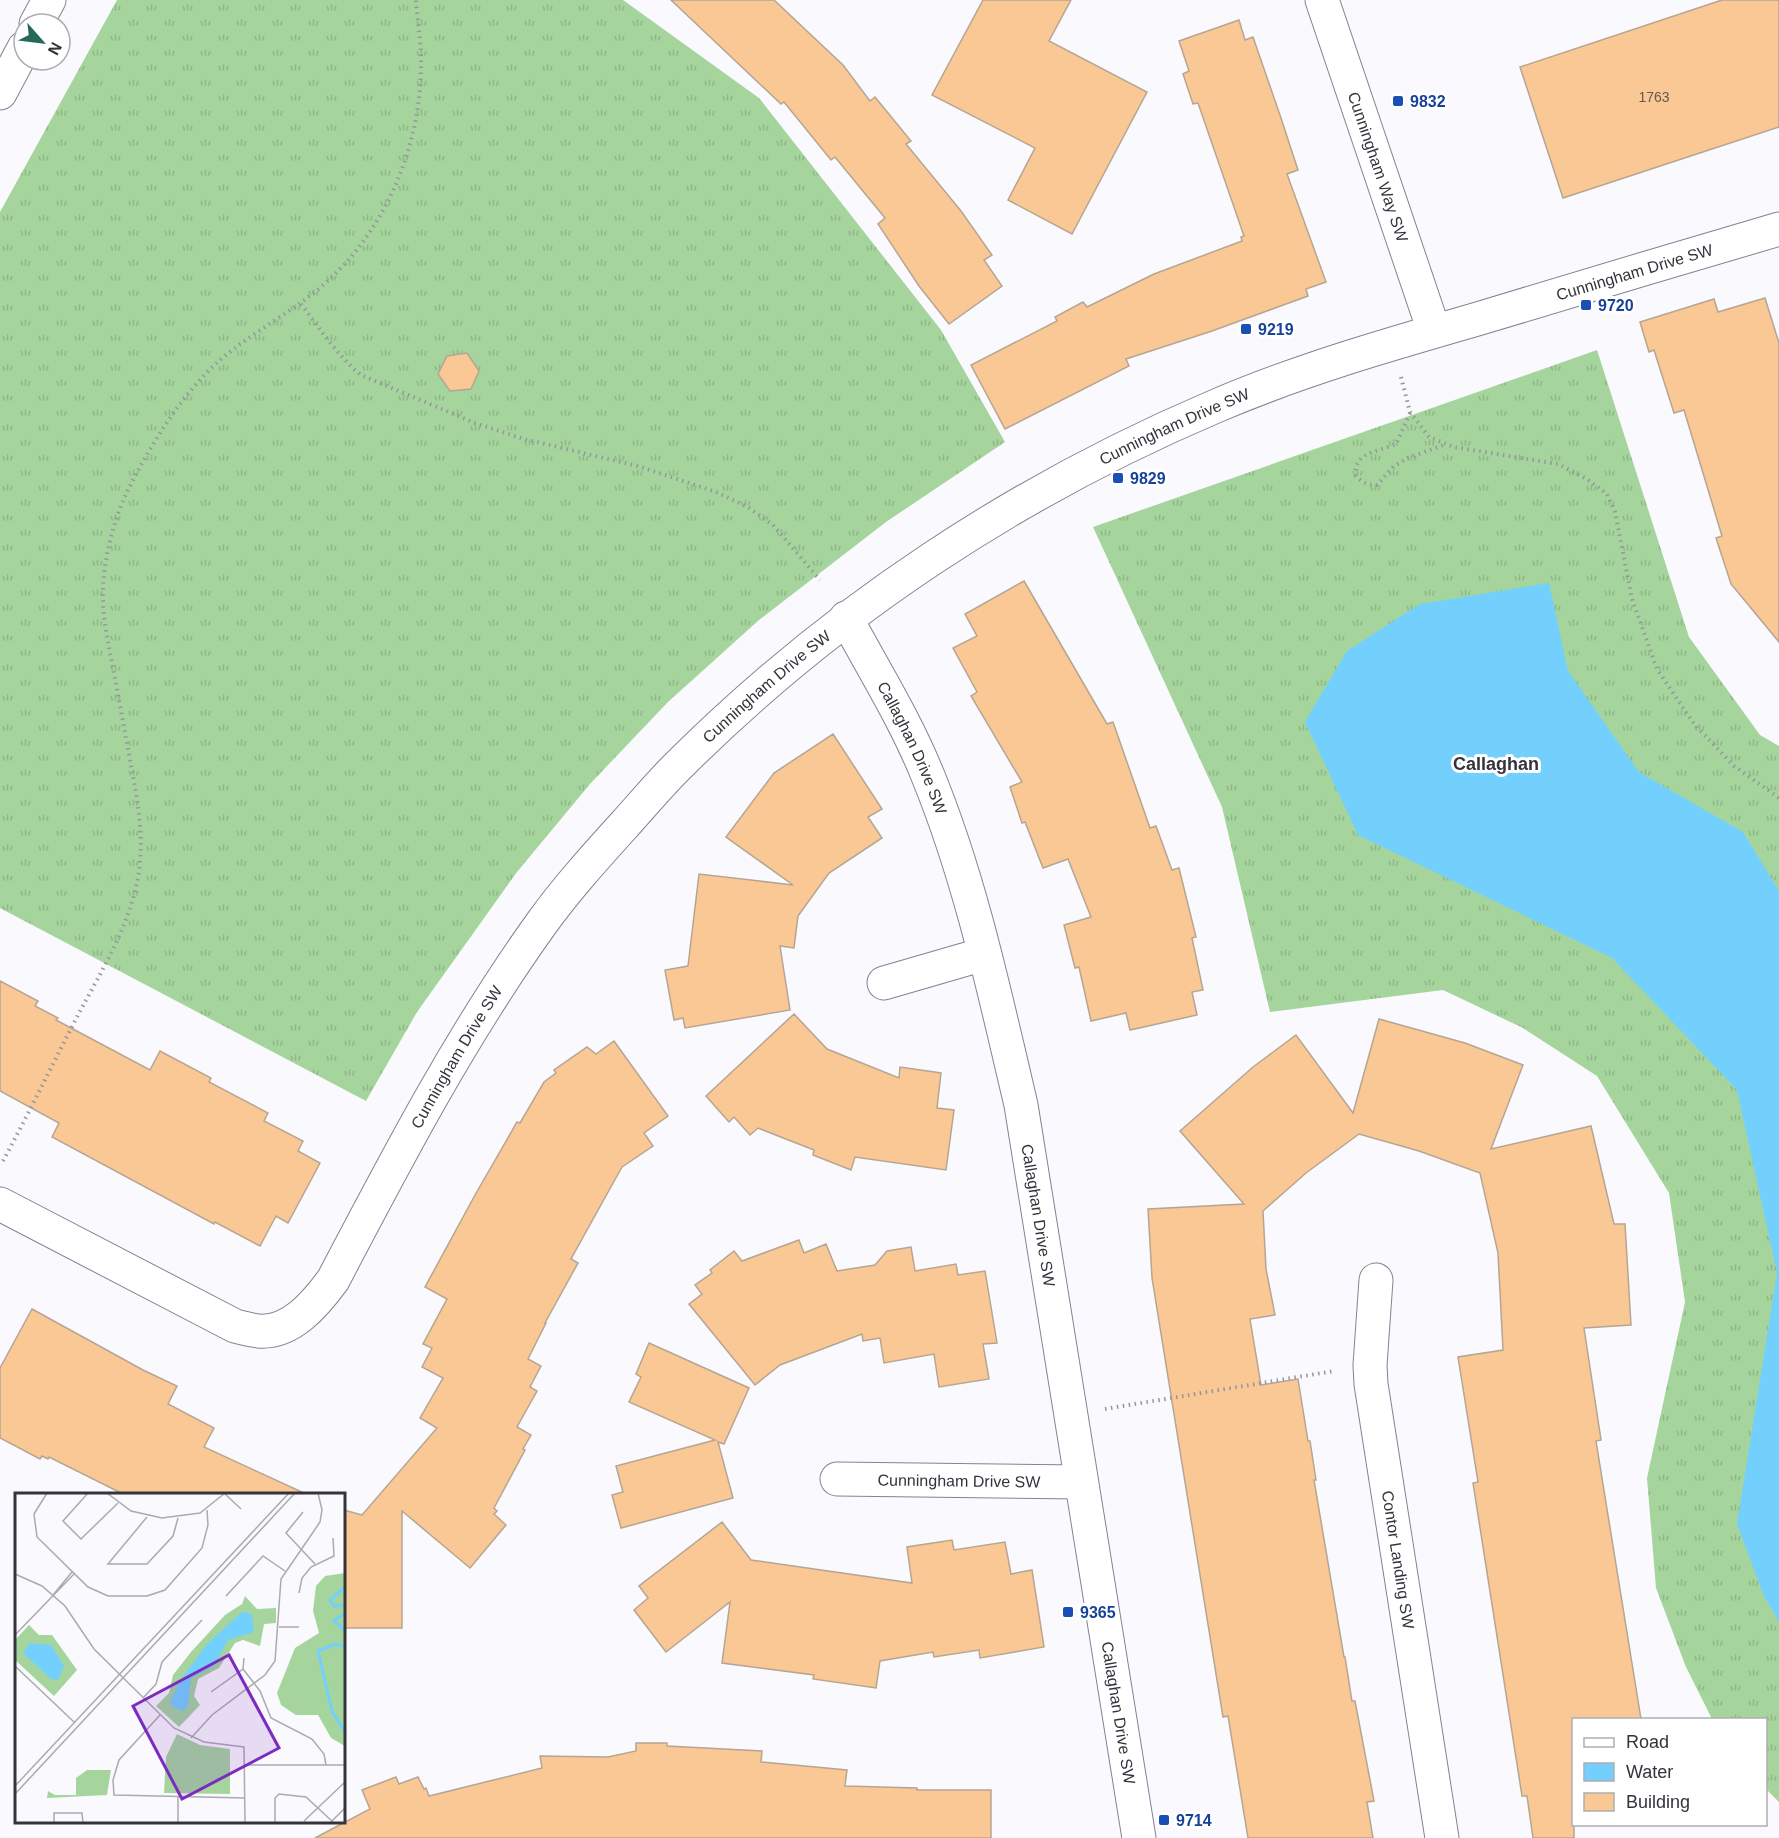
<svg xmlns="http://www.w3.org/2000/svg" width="1779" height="1838" viewBox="0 0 1779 1838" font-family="Helvetica,sans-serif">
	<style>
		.grass { fill: url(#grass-tufts) }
		.water { fill: #73d0fd }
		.building { fill: #f9c894; stroke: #b6a593; stroke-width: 1.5 }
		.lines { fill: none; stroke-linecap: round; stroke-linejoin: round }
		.minor-casing { stroke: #878095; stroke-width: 35 }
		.path { stroke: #97969c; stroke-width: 4; stroke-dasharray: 1.5 4.5; stroke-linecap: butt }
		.minor { stroke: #fff; stroke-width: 33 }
		.transit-dot { fill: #1a4fb4; stroke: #fff; stroke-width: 2 }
		.labels { text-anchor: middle; stroke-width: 6; stroke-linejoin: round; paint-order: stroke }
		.number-label { font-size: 14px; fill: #665851 }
		.transit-label { font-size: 16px; font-weight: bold; fill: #164399; stroke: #fff; text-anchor: start }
		.street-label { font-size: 16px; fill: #35333b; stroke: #fff }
		.neighbourhood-label { font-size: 18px; font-weight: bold; fill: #35333b; stroke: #fff }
		.inset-river { fill: none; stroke: #73d0fd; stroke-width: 3 }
		.inset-road { fill: none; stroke: #abaaaf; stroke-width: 1.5 }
		.view { fill: #7b2cbf; fill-opacity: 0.15; stroke: #7b2cbf; stroke-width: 3 }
		.inset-edge { fill: none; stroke: #35333b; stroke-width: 3 }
	</style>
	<defs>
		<pattern id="grass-tufts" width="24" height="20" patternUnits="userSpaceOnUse" patternTransform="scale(1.5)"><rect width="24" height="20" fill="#a5d59d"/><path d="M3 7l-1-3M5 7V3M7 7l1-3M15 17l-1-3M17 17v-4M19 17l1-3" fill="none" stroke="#8fb788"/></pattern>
	</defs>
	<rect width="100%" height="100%" fill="#faf9fd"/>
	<g class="grass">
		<path d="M 117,0 L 623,0 L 759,98 L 941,330 L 1005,442 L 886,522 L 759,620 L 668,702 L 590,784 L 517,872 L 417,1012 L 366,1101 L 0,908 L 0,212 Z"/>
		<path d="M 1597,350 L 1689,637 L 1760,735 L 1779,746 L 1779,1802 L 1766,1789 L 1766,1720 L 1712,1719 L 1686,1667 L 1656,1588 L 1647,1478 L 1685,1302 L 1669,1193 L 1597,1076 L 1523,1028 L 1443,990 L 1270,1012 L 1222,807 L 1093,527 Z"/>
	</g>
	<path class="water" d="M 1549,583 L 1568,671 L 1639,772 L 1743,832 L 1779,891 L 1779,1622 L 1764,1596 L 1737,1524 L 1777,1273 L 1737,1090 L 1612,958 L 1358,835 L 1305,722 L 1347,651 L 1420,604 Z"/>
	<g class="building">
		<path d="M 671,0 L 774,0 L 843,65 L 870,101 L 875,97 L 911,141 L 906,144 L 961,211 L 992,255 L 984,260 L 1002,286 L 949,324 L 919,286 L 878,224 L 885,218 L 835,157 L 831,160 L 784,102 L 781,104 Z"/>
		<path d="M 983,0 L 1071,0 L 1049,41 L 1147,92 L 1072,234 L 1008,200 L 1035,148 L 932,95 Z"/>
		<path d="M 1722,0 L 1779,0 L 1779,127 L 1563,198 L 1520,67 Z"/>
		<path d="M 1239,20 L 1245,40 L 1253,37 L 1281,118 L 1298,170 L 1287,174 L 1326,282 L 1306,289 L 1308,296 L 1212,331 L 1126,359 L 1129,366 L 1005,429 L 971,365 L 1057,321 L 1055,317 L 1083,302 L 1087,307 L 1154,274 L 1242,241 L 1241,237 L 1244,236 L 1198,103 L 1193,104 L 1183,74 L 1189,71 L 1179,41 Z"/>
		<path d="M 1765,298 L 1779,343 L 1779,642 L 1731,584 L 1716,538 L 1722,536 L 1684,410 L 1674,413 L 1654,350 L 1649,352 L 1640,322 L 1714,299 L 1718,312 Z"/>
		<path d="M 467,353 L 479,371 L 471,389 L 450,391 L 438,374 L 447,356 Z"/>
		<path d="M 1024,581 L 1107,724 L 1113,722 L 1150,828 L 1156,826 L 1172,870 L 1179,868 L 1196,937 L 1192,938 L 1203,990 L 1192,992 L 1197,1015 L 1130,1030 L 1126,1013 L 1091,1021 L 1079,967 L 1075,968 L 1064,925 L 1091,917 L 1068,859 L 1043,868 L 1025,822 L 1022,823 L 1010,787 L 1022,782 L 971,696 L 977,692 L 953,648 L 977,636 L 965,614 Z"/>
		<path d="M 833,734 L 882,809 L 868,817 L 882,838 L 829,873 L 798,916 L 794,948 L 780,946 L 790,1010 L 685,1028 L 683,1018 L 674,1020 L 665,970 L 688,966 L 699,874 L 793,885 L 726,837 L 774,773 Z"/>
		<path d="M 0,981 L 38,1001 L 35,1006 L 58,1018 L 56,1020 L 150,1070 L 160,1051 L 211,1078 L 209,1082 L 268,1113 L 264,1121 L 303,1141 L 298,1151 L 320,1163 L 288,1223 L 276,1216 L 260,1246 L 215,1222 L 214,1224 L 52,1137 L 59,1123 L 0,1091 Z"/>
		<path d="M 794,1014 L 827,1049 L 899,1078 L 900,1067 L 941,1073 L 937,1108 L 954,1110 L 946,1170 L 855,1157 L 851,1170 L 813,1155 L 814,1150 L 758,1128 L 750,1135 L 734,1117 L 729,1122 L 706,1096 Z"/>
		<path d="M 1379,1019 L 1465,1043 L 1523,1065 L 1491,1149 L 1591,1126 L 1614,1224 L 1625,1224 L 1631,1325 L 1584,1328 L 1601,1440 L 1596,1441 L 1641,1719 L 1574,1719 L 1574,1838 L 1533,1838 L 1527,1796 L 1522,1796 L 1473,1483 L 1478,1482 L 1458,1357 L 1503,1350 L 1498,1253 L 1480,1173 L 1419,1151 L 1359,1134 L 1306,1173 L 1263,1211 L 1266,1269 L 1275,1315 L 1250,1319 L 1261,1385 L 1298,1379 L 1308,1441 L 1310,1441 L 1316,1480 L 1314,1480 L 1344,1657 L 1345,1657 L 1352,1701 L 1355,1701 L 1374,1801 L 1367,1802 L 1373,1838 L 1248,1838 L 1228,1716 L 1223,1717 L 1152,1278 L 1148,1209 L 1244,1204 L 1180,1131 L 1253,1067 L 1296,1035 L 1353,1113 Z"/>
		<path d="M 614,1041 L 668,1116 L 644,1133 L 653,1146 L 622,1167 L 571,1259 L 578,1263 L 545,1323 L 546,1323 L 528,1359 L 541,1366 L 530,1387 L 537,1391 L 517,1427 L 531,1435 L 523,1449 L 525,1450 L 494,1508 L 497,1511 L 494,1514 L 506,1525 L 470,1568 L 402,1511 L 402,1628 L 344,1628 L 344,1510 L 362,1515 L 437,1428 L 420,1418 L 443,1378 L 422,1367 L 432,1348 L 423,1344 L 447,1299 L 425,1287 L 475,1195 L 517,1122 L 520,1123 L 544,1082 L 556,1073 L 554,1070 L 587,1047 L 596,1054 Z"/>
		<path d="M 799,1240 L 804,1253 L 826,1244 L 837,1271 L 875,1265 L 887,1251 L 911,1247 L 915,1271 L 956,1264 L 958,1275 L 985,1271 L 997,1343 L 983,1344 L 989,1379 L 939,1387 L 934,1354 L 884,1363 L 880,1338 L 863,1341 L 862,1334 L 780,1365 L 755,1385 L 689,1304 L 702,1294 L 695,1285 L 712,1273 L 710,1270 L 734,1251 L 742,1261 Z"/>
		<path d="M 32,1309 L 143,1370 L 177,1386 L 168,1404 L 214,1428 L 204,1447 L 306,1494 L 123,1494 L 49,1457 L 48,1459 L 42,1456 L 40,1459 L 0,1438 L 0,1368 Z"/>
		<path d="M 649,1343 L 749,1388 L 724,1444 L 718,1442 L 733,1498 L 621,1528 L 612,1495 L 623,1492 L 616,1466 L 715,1440 L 629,1402 L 641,1377 L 636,1374 Z"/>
		<path d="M 722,1522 L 751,1560 L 912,1583 L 907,1547 L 952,1540 L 954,1550 L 1005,1542 L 1011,1574 L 1032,1570 L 1044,1647 L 980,1658 L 979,1650 L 934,1657 L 933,1652 L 880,1661 L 876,1688 L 813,1679 L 814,1675 L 722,1663 L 730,1602 L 666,1652 L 634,1610 L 648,1598 L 639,1586 Z"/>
		<path d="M 636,1743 L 667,1743 L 667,1746 L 762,1751 L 761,1762 L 847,1770 L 845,1786 L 917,1788 L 917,1790 L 991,1790 L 991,1838 L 315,1838 L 370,1809 L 362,1790 L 396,1777 L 399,1784 L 418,1777 L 424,1789 L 426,1788 L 429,1796 L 542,1768 L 540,1756 L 608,1757 L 636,1751 Z"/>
	</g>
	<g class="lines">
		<g class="minor-casing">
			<g id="minor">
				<path id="s1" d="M 1322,0 L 1434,331"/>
				<path d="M 36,24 L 49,0"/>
				<path d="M 0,93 L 24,48"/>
				<path id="s2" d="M 846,618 C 874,670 906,721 928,776 C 971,881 995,995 1021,1105 L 1139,1838"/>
				<path d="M 884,983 L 984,954"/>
				<path id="s3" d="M 0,1204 L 235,1326 C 243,1328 251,1330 258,1331 C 291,1334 316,1303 333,1280 C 397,1158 460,1037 541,924 C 566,889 596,856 625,824 C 644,803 662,781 682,762 C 835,610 1018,490 1216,406 C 1300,370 1387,345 1474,320 C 1576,289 1677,259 1779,229"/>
				<path id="s4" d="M 1376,1280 L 1370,1365 L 1371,1384 L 1442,1838"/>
				<path id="s5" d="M 837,1479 L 1081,1482"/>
			</g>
		</g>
		<g class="path">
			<path d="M 301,304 C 320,329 337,355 361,375 L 475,423 L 524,439 L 638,466 L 716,492 L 748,507 L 773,525 L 820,580"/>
			<path d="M 1401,377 L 1410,412 L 1429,437 L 1454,447 L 1558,464 L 1587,479 L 1607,494 L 1615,512 L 1632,599 L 1657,669 L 1694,724 L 1734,766 L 1779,798"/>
			<path d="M 1410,413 L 1396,444 C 1379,452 1355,451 1355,475 C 1362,482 1367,485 1377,485 L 1394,466 L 1408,458 L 1446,444"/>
			<path d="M 3,1161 C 29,1113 53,1063 78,1015 C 103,968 135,917 140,863 C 143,830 137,797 131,765 C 125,733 119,700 113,668 C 108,642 102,616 103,590 C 104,558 113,523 126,494 C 148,449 182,393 220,360 C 255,330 297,310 331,278 C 390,222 422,140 421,59 C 421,39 417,19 416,0"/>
			<path d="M 1105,1409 L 1334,1371"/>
		</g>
		<use href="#minor" class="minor"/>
	</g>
	<g class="transit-dot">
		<rect x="1392" y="95" width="12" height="12" rx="3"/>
		<rect x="1580" y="299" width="12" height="12" rx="3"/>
		<rect x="1240" y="323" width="12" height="12" rx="3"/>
		<rect x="1112" y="472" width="12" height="12" rx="3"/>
		<rect x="1062" y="1606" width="12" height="12" rx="3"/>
		<rect x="1158" y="1814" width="12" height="12" rx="3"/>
	</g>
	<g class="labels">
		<g class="number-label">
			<text x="1654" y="102">1763</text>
		</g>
		<g class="transit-label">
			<text x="1410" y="107">9832</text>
			<text x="1598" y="311">9720</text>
			<text x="1258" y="335">9219</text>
			<text x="1130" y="484">9829</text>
			<text x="1080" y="1618">9365</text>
			<text x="1176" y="1826">9714</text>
		</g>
		<g class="street-label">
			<text dy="6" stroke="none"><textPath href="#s1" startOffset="176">Cunningham Way SW</textPath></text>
			<text dy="6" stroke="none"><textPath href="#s3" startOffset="2096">Cunningham Drive SW</textPath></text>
			<text dy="6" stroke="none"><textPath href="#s3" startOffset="1610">Cunningham Drive SW</textPath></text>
			<text dy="6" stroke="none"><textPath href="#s3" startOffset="1124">Cunningham Drive SW</textPath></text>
			<text dy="6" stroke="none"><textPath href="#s2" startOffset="146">Callaghan Drive SW</textPath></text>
			<text dy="6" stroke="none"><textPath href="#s3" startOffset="638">Cunningham Drive SW</textPath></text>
			<text dy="6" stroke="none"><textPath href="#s2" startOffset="632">Callaghan Drive SW</textPath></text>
			<text dy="6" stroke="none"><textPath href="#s5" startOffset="122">Cunningham Drive SW</textPath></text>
			<text dy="6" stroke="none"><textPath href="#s4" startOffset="282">Contor Landing SW</textPath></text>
			<text dy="6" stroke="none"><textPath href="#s2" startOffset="1136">Callaghan Drive SW</textPath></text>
		</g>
		<g class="neighbourhood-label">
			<text x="1496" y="770">Callaghan</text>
		</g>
	</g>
	<g transform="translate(15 1493)">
		<rect width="330" height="330" fill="#faf9fd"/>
		<path d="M 330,80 L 330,253 L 316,245 L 303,222 L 281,222 L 266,212 L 262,200 L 280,155 L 304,140 L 298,118 L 301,93 L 310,83 ZM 230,103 L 242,116 L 261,115 L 261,130 L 249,131 L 245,153 L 228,147 L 220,150 L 204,175 L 183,186 L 179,203 L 185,212 L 164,234 L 141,213 L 154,200 L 158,182 L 176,159 L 210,122 L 227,111 ZM 14,132 L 24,142 L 37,142 L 62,177 L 39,203 L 0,167 L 0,147 ZM 162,241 L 185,252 L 215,256 L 215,301 L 149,300 L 151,264 ZM 72,277 L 96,277 L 92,302 L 32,305 L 33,298 L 40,302 L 61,302 L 61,285 Z" fill="#a5d59d"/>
		<path d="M 227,119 L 237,121 L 239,139 L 213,147 L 199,173 L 176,185 L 173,212 L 169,218 L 159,215 L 155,209 L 166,186 L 193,150 ZM 15,150 L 36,152 L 49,173 L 43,187 L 36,186 L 8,160 Z" fill="#73d0fd"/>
		<path class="inset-river" d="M 330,94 L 315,107 L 319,113 L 330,112M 330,120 L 319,128 L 330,138M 330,153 L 320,151 L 303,158 L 317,218 L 330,239"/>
		<path class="inset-road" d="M 32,0 L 19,21 L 22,44 L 73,94 L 93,103 L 132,103 L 150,97 L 187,55 L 193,32 L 192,17M 73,0 L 48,28 L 66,46 L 103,10M 92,0 L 116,18 L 147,25 L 185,20 L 210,0M 210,1 L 226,16M 288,19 L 271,40 L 300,71M 132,24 L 93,71 L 132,71 L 158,43 L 163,25M 0,81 L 27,93 L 50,113 L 79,156 L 159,235 L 189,249 L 229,254 L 230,330M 284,100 L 287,85 L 296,74 L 319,63 L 318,45M 38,102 L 57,79M 211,103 L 248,63 L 270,78M 264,134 L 284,134M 0,142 L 59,81M 0,173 L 59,229M 228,176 L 245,198 L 256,225 L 297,246 L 309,261 L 311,272M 196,199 L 228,176 L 229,165M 128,205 L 141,191 L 147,169 L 187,127M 145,222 L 104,267 L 98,287 L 99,302 L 230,305M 176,245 L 197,222 L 250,182 L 260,168 L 266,86 L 305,29 L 307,17 L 303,0M 230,272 L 330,272M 0,293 L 274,0M 0,301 L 280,0M 289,328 L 330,289M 39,330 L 39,320 L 67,320 L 68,330M 163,330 L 163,304M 260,330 L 260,305 L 264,301 L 291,304 L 319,330M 315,330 L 330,315"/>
		<path class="view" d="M 214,162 L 264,255 L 167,306 L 118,213 Z"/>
		<rect width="330" height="330" class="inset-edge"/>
	</g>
	<rect x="1572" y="1718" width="195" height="108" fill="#ffffff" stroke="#aeadb1" stroke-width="1.5"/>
	<rect x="1584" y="1738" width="30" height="9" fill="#ffffff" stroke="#aeadb1" stroke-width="1.5"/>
	<text x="1626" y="1748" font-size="18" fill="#35333b">Road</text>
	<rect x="1584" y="1763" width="30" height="18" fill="#73d0fd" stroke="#aeadb1" stroke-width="1.5"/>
	<text x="1626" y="1778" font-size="18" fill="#35333b">Water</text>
	<rect x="1584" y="1793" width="30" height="18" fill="#f9c894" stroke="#aeadb1" stroke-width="1.5"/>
	<text x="1626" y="1808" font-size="18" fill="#35333b">Building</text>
	<g transform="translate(42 42) rotate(118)"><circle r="28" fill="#ffffff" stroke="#aeadb1" stroke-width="1.5"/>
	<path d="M0-4.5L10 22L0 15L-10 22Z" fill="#276959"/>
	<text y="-9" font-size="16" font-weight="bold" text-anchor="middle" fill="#35333b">N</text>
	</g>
</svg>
